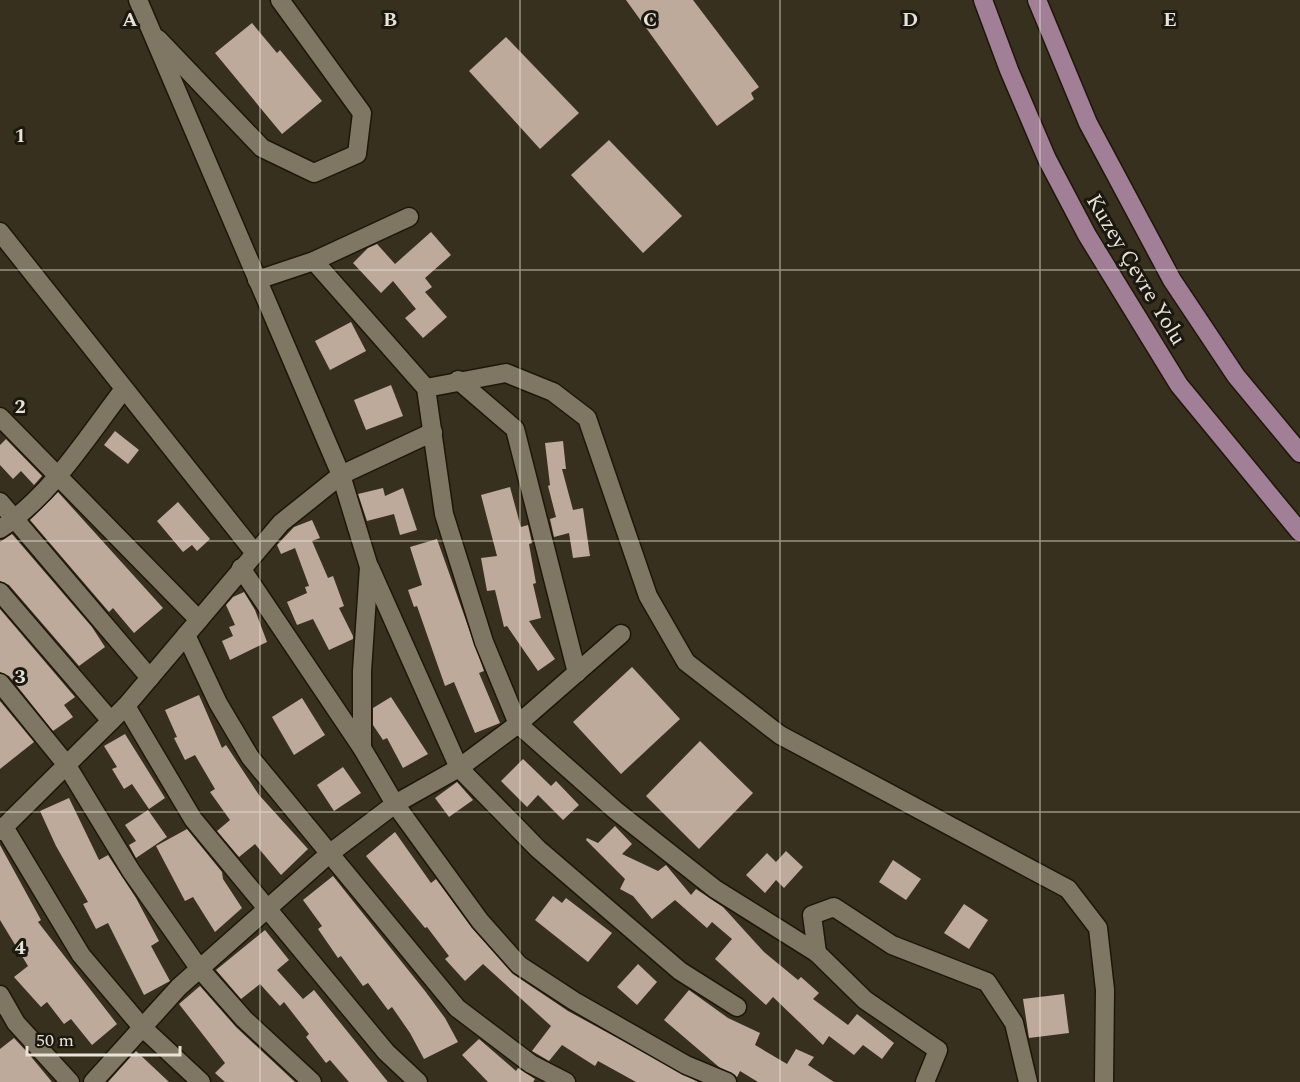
<svg xmlns="http://www.w3.org/2000/svg" width="1300" height="1082" viewBox="0 0 1300 1082" font-family="Spectral,serif">
	<style>
		.building { fill: #beaa9b }
		.lines { fill: none; stroke-linecap: round; stroke-linejoin: round }
		.minor-casing { stroke: #1e1707; stroke-width: 21 }
		.primary-casing { stroke: #1e1707; stroke-width: 21 }
		.minor { stroke: #7f7763; stroke-width: 18 }
		.primary { stroke: #a17f97; stroke-width: 18 }
		.grid { fill: none; stroke: #e8e3d8; stroke-width: 1.5; stroke-opacity: 0.55 }
		.labels { text-anchor: middle; stroke-width: 6; stroke-linejoin: round; paint-order: stroke }
		.street-label { font-size: 22px; fill: #e8e3d8; stroke: #1b1810 }
		.grid-label { font-size: 20px; text-anchor: middle; font-weight: bold; fill: #e8e3d8; stroke: #1b1810; stroke-width: 6; stroke-linejoin: round; paint-order: stroke }
	</style>
	<rect width="100%" height="100%" fill="#37301e"/>
	<g class="building">
		<path d="M 626,0 L 693,0 L 759,87 L 751,93 L 754,99 L 717,126 Z"/>
		<path d="M 252,23 L 277,53 L 280,50 L 322,101 L 282,134 L 215,53 Z"/>
		<path d="M 506,37 L 579,113 L 540,149 L 469,71 Z"/>
		<path d="M 609,140 L 682,216 L 643,253 L 571,175 Z"/>
		<path d="M 431,232 L 451,255 L 425,278 L 432,287 L 425,292 L 447,317 L 423,338 L 405,318 L 416,309 L 393,281 L 381,293 L 353,263 L 368,248 L 377,244 L 395,264 Z"/>
		<path d="M 351,322 L 366,351 L 330,370 L 315,341 Z"/>
		<path d="M 391,385 L 403,416 L 366,430 L 354,400 Z"/>
		<path d="M 115,431 L 139,450 L 128,464 L 104,445 Z"/>
		<path d="M 6,439 L 42,476 L 34,485 L 21,471 L 13,479 L 0,465 L 0,445 Z"/>
		<path d="M 563,441 L 566,469 L 562,469 L 573,510 L 583,508 L 590,556 L 573,558 L 569,533 L 554,537 L 550,519 L 556,517 L 548,486 L 550,485 L 545,443 Z"/>
		<path d="M 510,487 L 520,524 L 521,527 L 528,525 L 532,543 L 529,544 L 536,583 L 533,584 L 541,618 L 529,621 L 555,659 L 538,671 L 507,626 L 504,627 L 495,590 L 487,591 L 481,558 L 497,556 L 481,495 Z"/>
		<path d="M 383,488 L 385,496 L 403,488 L 417,530 L 400,535 L 394,514 L 367,521 L 358,494 Z"/>
		<path d="M 58,492 L 163,608 L 134,633 L 113,608 L 109,612 L 30,520 Z"/>
		<path d="M 178,502 L 210,539 L 197,551 L 192,545 L 183,552 L 157,521 Z"/>
		<path d="M 312,520 L 320,538 L 312,541 L 328,578 L 333,576 L 344,606 L 339,608 L 353,636 L 353,639 L 329,650 L 313,619 L 297,625 L 287,602 L 307,593 L 305,587 L 309,586 L 295,548 L 281,554 L 277,545 L 294,527 Z"/>
		<path d="M 12,534 L 92,627 L 105,647 L 79,666 L 9,585 L 0,581 L 0,542 Z"/>
		<path d="M 437,539 L 484,671 L 479,673 L 500,723 L 475,733 L 454,682 L 445,686 L 417,606 L 414,607 L 408,590 L 422,585 L 410,547 Z"/>
		<path d="M 244,592 L 255,610 L 267,642 L 230,660 L 222,641 L 233,636 L 229,627 L 235,625 L 226,605 L 233,597 Z"/>
		<path d="M 0,609 L 75,697 L 64,705 L 73,717 L 53,731 L 9,676 L 0,672 Z"/>
		<path d="M 632,667 L 680,719 L 621,774 L 573,722 Z"/>
		<path d="M 199,695 L 222,748 L 226,745 L 259,795 L 308,849 L 281,875 L 255,844 L 239,857 L 217,831 L 230,820 L 210,792 L 215,789 L 195,755 L 185,760 L 174,738 L 177,737 L 165,710 Z"/>
		<path d="M 391,697 L 428,754 L 403,768 L 387,738 L 383,740 L 373,725 L 373,708 Z"/>
		<path d="M 302,698 L 325,735 L 294,755 L 272,717 Z"/>
		<path d="M 0,701 L 34,742 L 0,769 Z"/>
		<path d="M 125,734 L 165,798 L 149,809 L 132,784 L 124,789 L 112,769 L 117,767 L 104,746 Z"/>
		<path d="M 700,741 L 753,793 L 699,849 L 646,796 Z"/>
		<path d="M 523,759 L 551,786 L 556,781 L 579,805 L 563,820 L 538,795 L 527,807 L 501,781 Z"/>
		<path d="M 343,767 L 361,793 L 334,811 L 317,785 Z"/>
		<path d="M 457,782 L 473,800 L 449,817 L 435,798 Z"/>
		<path d="M 69,798 L 99,860 L 108,855 L 136,898 L 159,941 L 151,946 L 170,981 L 144,995 L 108,923 L 96,929 L 83,904 L 88,902 L 56,846 L 40,811 Z"/>
		<path d="M 148,810 L 167,837 L 136,858 L 129,845 L 136,841 L 125,825 Z"/>
		<path d="M 615,826 L 632,844 L 622,854 L 658,871 L 666,865 L 691,895 L 696,889 L 723,907 L 764,952 L 798,980 L 801,977 L 819,993 L 813,999 L 848,1025 L 857,1014 L 894,1043 L 882,1059 L 863,1045 L 854,1055 L 829,1036 L 823,1045 L 773,997 L 766,1005 L 715,959 L 732,939 L 712,922 L 707,928 L 675,900 L 652,919 L 633,896 L 620,889 L 625,879 L 586,840 L 587,838 L 598,843 Z"/>
		<path d="M 187,829 L 222,872 L 223,879 L 242,908 L 215,932 L 193,897 L 185,901 L 156,846 Z"/>
		<path d="M 395,832 L 431,883 L 436,879 L 472,928 L 513,974 L 568,1011 L 698,1082 L 636,1082 L 598,1061 L 595,1066 L 562,1045 L 549,1061 L 532,1051 L 551,1026 L 483,964 L 465,981 L 445,959 L 449,956 L 427,927 L 425,928 L 366,856 Z"/>
		<path d="M 0,845 L 41,920 L 38,922 L 117,1024 L 92,1045 L 71,1019 L 64,1024 L 47,1002 L 41,1007 L 14,977 L 28,966 L 0,920 Z"/>
		<path d="M 786,851 L 803,867 L 784,888 L 776,880 L 765,893 L 746,875 L 767,853 L 776,862 Z"/>
		<path d="M 893,860 L 921,879 L 906,900 L 879,882 Z"/>
		<path d="M 333,876 L 425,991 L 445,1018 L 458,1042 L 424,1059 L 410,1033 L 392,1007 L 388,1010 L 368,983 L 363,986 L 341,956 L 338,958 L 318,929 L 322,926 L 303,900 Z"/>
		<path d="M 553,896 L 562,903 L 566,898 L 612,933 L 588,962 L 535,920 Z"/>
		<path d="M 964,904 L 988,920 L 969,949 L 944,933 Z"/>
		<path d="M 265,930 L 289,960 L 277,970 L 303,999 L 314,990 L 388,1082 L 349,1082 L 330,1060 L 326,1063 L 306,1037 L 309,1034 L 284,1002 L 280,1006 L 260,984 L 241,999 L 216,970 Z"/>
		<path d="M 638,964 L 657,982 L 637,1005 L 617,987 Z"/>
		<path d="M 200,986 L 236,1027 L 295,1082 L 225,1082 L 215,1073 L 225,1063 L 179,1004 Z"/>
		<path d="M 689,990 L 728,1018 L 760,1033 L 755,1045 L 787,1064 L 796,1049 L 814,1057 L 808,1065 L 834,1082 L 758,1082 L 740,1071 L 737,1077 L 719,1067 L 664,1020 Z"/>
		<path d="M 1064,994 L 1069,1033 L 1029,1038 L 1023,999 Z"/>
		<path d="M 14,1038 L 28,1053 L 52,1082 L 0,1082 L 0,1049 Z"/>
		<path d="M 479,1039 L 516,1071 L 518,1068 L 535,1079 L 533,1082 L 488,1082 L 462,1055 Z"/>
		<path d="M 136,1051 L 169,1082 L 108,1082 Z"/>
	</g>
	<g class="lines">
		<g class="minor-casing">
			<g id="minor">
				<path d="M 138,0 L 341,475 L 369,567 L 362,671 L 362,748"/>
				<path d="M 158,39 L 262,148 L 314,173 L 357,154 L 362,113 L 280,0"/>
				<path d="M 0,232 L 254,552"/>
				<path d="M 314,261 L 426,388 L 444,514 L 484,642 L 518,724 L 615,810 L 715,889 L 817,953 L 865,1000 L 938,1050 L 925,1082"/>
				<path d="M 257,280 L 314,261 L 409,217"/>
				<path d="M 458,380 L 515,429 L 577,673"/>
				<path d="M 426,388 L 506,373 L 553,392 L 587,418 L 648,596 L 686,662 L 780,735 L 1068,889 L 1098,928 L 1105,990 L 1104,1082"/>
				<path d="M 0,417 L 199,620"/>
				<path d="M 0,502 L 150,678"/>
				<path d="M 0,529 C 51,496 87,437 124,389"/>
				<path d="M 241,568 L 362,748 L 395,804 L 480,921 L 519,965 L 574,1001 L 686,1065 L 727,1082"/>
				<path d="M 370,568 L 459,768 L 538,849 L 680,971 L 737,1007"/>
				<path d="M 0,592 L 111,721"/>
				<path d="M 186,635 L 218,703 L 250,757 L 457,1008 L 531,1064 L 566,1082"/>
				<path d="M 0,683 L 66,764 L 131,871 L 199,968 L 244,1019 L 312,1082"/>
				<path d="M 126,706 L 193,819 L 386,1052 L 418,1082"/>
				<path d="M 4,827 L 81,955 L 141,1026 L 201,1082"/>
				<path d="M 0,831 L 126,706 L 281,523 L 341,475 L 433,432"/>
				<path d="M 817,953 L 812,915 L 834,907 L 892,945 L 987,982 L 1014,1023 L 1028,1082"/>
				<path d="M 0,995 L 16,1023 L 70,1082"/>
				<path d="M 93,1082 L 179,987 L 329,854 L 395,804 L 459,768 L 518,724 L 621,634"/>
			</g>
		</g>
		<g class="primary-casing">
			<g id="primary">
				<path d="M 983,0 L 1009,70 L 1047,159 L 1087,235 L 1179,385 L 1300,532"/>
				<path d="M 1037,0 L 1088,123 L 1172,280 L 1236,376 L 1300,453"/>
			</g>
		</g>
		<use href="#minor" class="minor"/>
		<use href="#primary" class="primary"/>
	</g>
	<path class="grid" d="M 260,0 L 260,1082M 520,0 L 520,1082M 780,0 L 780,1082M 1040,0 L 1040,1082M 0,270 L 1300,270M 0,541 L 1300,541M 0,812 L 1300,812"/>
	<g class="labels">
		<g class="street-label">
			<text transform="translate(1137 269) rotate(59)" y="8">Kuzey Çevre Yolu</text>
		</g>
	</g>
	<g class="grid-label">
		<text x="130" y="26">A</text>
		<text x="390" y="26">B</text>
		<text x="650" y="26">C</text>
		<text x="910" y="26">D</text>
		<text x="1170" y="26">E</text>
		<text x="20" y="142">1</text>
		<text x="20" y="413">2</text>
		<text x="20" y="683">3</text>
		<text x="20" y="954">4</text>
	</g>
	<path d="M27 1046v9h153v-9" fill="none" stroke="#e8e3d8" stroke-width="3"/>
	<text x="36" y="1046" font-size="18" fill="#e8e3d8" stroke="#1b1810" stroke-width="4.5" paint-order="stroke">50 m</text>
</svg>
